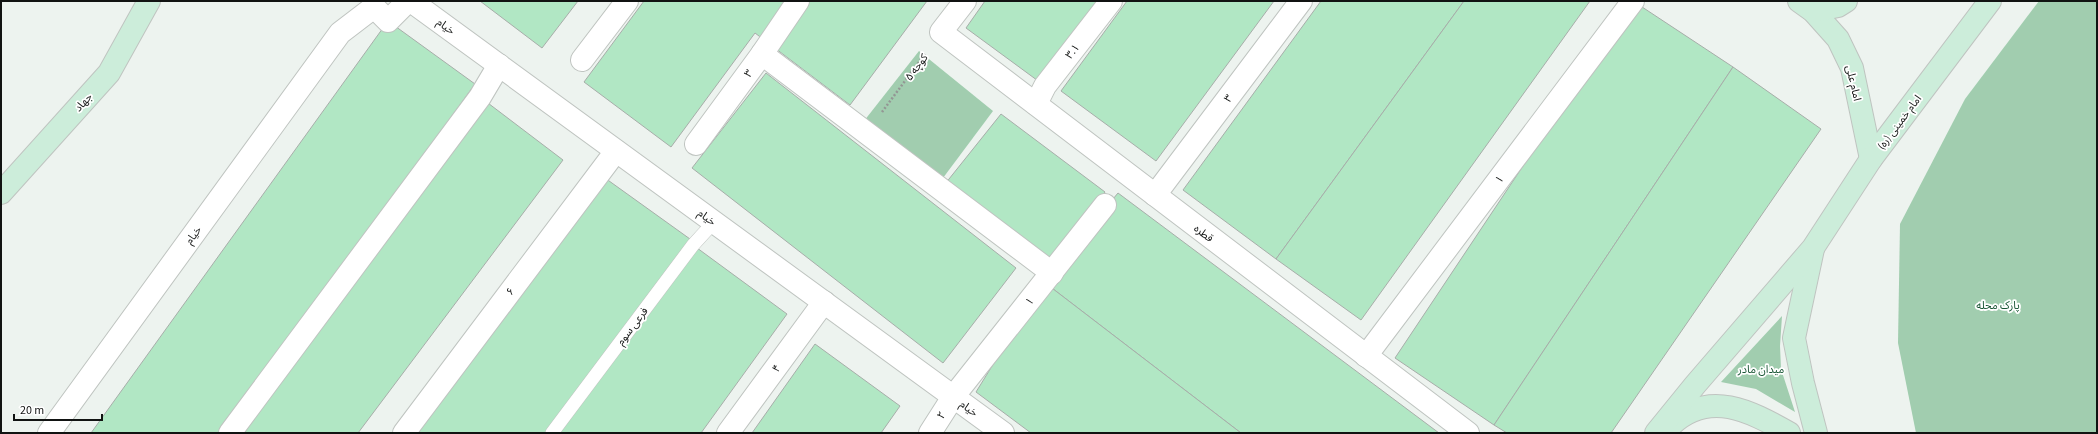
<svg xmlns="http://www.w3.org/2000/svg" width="2098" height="434" viewBox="0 0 2098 434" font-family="'Source Sans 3','Noto Sans Arabic',sans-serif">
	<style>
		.green { fill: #a1cdaf }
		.building { fill: #b1e7c4; stroke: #a7ada9 }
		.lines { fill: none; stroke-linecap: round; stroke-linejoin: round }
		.lane-casing { stroke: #bfc4c0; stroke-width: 14 }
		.street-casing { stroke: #bfc4c0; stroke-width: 24 }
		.secondary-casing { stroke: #bfc4c0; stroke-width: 24 }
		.path { stroke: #939794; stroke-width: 2.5; stroke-dasharray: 2 2; stroke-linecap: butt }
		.lane { stroke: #fff; stroke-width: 13 }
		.street { stroke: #fff; stroke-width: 22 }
		.secondary { stroke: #ccedda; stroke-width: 22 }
		.labels { text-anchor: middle; stroke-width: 3.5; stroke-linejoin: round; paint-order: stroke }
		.street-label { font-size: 11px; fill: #111312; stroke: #fff }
		.park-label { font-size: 11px; fill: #175433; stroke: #fff }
	</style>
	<rect width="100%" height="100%" fill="#edf3ef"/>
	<g class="green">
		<path d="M 2039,1 L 2097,1 L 2097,433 L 1916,433 L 1898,343 L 1900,224 L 1965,99 Z"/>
		<path d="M 919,51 L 993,111 L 940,182 L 864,121 Z"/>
		<path d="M 1782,316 L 1780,346 L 1781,369 L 1795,412 L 1756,389 L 1721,382 Z"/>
	</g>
	<g class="building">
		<path d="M 480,1 L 578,1 L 542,48 Z"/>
		<path d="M 644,1 L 927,1 L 850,105 L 755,33 L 671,147 L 584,82 Z"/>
		<path d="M 985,1 L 1106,1 L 1045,86 L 966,28 Z"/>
		<path d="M 1127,1 L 1274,1 L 1156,161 L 1061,91 Z"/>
		<path d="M 1321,1 L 1464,1 L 1276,259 L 1183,190 Z"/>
		<path d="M 1464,1 L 1590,1 L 1361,320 L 1276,259 Z"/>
		<path d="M 1633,1 L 1733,67 L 1494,425 L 1395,358 Z"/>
		<path d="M 388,21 L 475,84 L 223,433 L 91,433 Z"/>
		<path d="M 1733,67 L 1821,129 L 1611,433 L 1507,433 L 1494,425 Z"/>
		<path d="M 766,73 L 1016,268 L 943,363 L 692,168 Z"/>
		<path d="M 480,97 L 563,160 L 358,433 L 228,433 Z"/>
		<path d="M 1001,114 L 1105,192 L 1052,273 L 941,189 Z"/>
		<path d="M 598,173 L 690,239 L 551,433 L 411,433 Z"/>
		<path d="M 1118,193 L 1439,433 L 1241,433 L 1044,282 Z"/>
		<path d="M 693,245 L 787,314 L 701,433 L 554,433 Z"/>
		<path d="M 1044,282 L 1241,433 L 1031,433 L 976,392 Z"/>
		<path d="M 815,344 L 900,406 L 881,433 L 752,433 Z"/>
	</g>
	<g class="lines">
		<g class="lane-casing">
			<path id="lane" d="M 552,433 L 693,245 L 714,222"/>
		</g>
		<g class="street-casing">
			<g id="street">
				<path d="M 411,1 L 1003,433"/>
				<path d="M 965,1 L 941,32 L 1468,433"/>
				<path d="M 762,54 L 1052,273"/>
				<path d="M 582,60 L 627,1"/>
				<path d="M 1036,104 L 1045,86 L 1111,1"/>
				<path d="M 696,144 L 762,54 L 798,1"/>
				<path d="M 1155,195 L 1301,1"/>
				<path d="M 1366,356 L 1633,1"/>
				<path d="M 49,433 L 340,33 L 374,7 L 388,21 L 408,1"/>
				<path d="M 230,433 L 480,97 L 499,65"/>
				<path d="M 404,433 L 616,151"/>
				<path d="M 728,433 L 824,302"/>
				<path d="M 930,433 L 953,397 L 1105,205"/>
			</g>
		</g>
		<g class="secondary-casing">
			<g id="secondary">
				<path d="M 1799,1 L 1813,11 L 1838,39 L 1852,68 L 1871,159"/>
				<path d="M 1813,11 L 1838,6 L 1846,1"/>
				<path d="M 1,193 L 109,73 L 149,1"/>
				<path d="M 1813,249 L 1794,338 L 1803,383 L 1816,433"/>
				<path d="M 1671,425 C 1709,389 1750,411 1789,433"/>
				<path d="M 1656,433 L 1695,385 L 1813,248 L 1871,159 L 1990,1"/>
			</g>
		</g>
		<path class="path" d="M 882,112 L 925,54"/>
		<use href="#lane" class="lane"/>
		<use href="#street" class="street"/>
		<use href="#secondary" class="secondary"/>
	</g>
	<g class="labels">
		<g class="street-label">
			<text transform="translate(446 26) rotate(36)" y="4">خیام</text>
			<text transform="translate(1072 51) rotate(-52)" y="4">۳.۱</text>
			<text transform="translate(916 67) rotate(-53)" y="4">کوچه ۵</text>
			<text transform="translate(748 73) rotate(-54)" y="4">۳</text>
			<text transform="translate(1854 83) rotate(77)" y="4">امام علی</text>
			<text transform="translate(1228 98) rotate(-53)" y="4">۳</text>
			<text transform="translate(83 102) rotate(-48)" y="4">جهاد</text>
			<text transform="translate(1899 122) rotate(-53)" y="4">امام خمینی (ره)</text>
			<text transform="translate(1499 179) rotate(-53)" y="4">۱</text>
			<text transform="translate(707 217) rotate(36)" y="4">خیام</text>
			<text transform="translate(1204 233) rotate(37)" y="4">قطره</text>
			<text transform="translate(193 235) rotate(-54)" y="4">خیام</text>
			<text transform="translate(510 291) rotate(-53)" y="4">۶</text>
			<text transform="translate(1029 301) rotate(-51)" y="4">۱</text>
			<text transform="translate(632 326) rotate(-53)" y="4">فرعی سوم</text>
			<text transform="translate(776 368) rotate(-54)" y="4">۴</text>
			<text transform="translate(969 408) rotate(36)" y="4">خیام</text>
			<text transform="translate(941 415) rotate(-58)" y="4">۲</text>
		</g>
		<g class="park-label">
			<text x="1998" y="309">پارک محله</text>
			<text x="1761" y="373">میدان مادر</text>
		</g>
	</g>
	<rect width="2098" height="434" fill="none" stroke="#111312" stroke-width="4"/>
	<path d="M14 414v6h88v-6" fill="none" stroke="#111312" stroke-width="2"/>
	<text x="20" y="414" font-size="12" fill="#111312" stroke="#ffffff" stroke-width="3" paint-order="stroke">20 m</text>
</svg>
